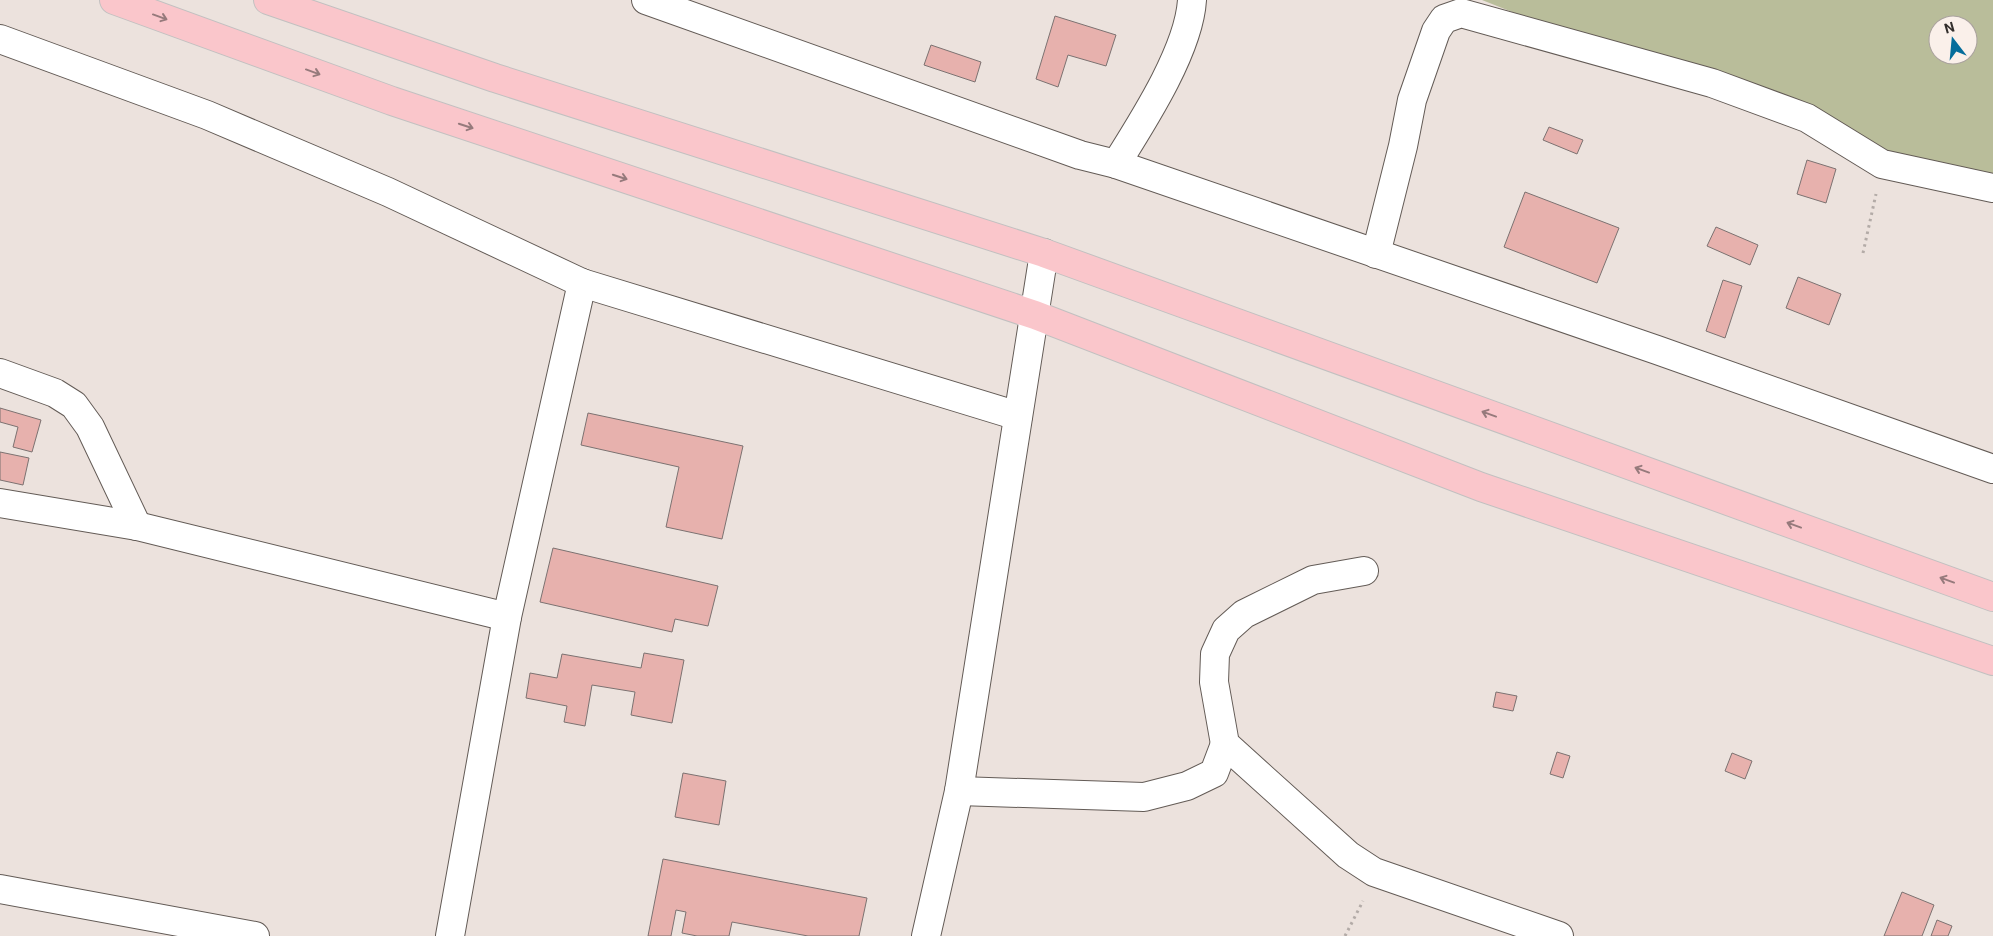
<svg xmlns="http://www.w3.org/2000/svg" width="1993" height="936" viewBox="0 0 1993 936" font-family="Roboto,sans-serif">
	<style>
		.green { fill: #b9bd9a; fill-rule: evenodd }
		.building { fill: #e7b1ad; stroke: #7c7271 }
		.lines { fill: none; stroke-linecap: round; stroke-linejoin: round }
		.minor-casing { stroke: #635b56; stroke-width: 30 }
		.primary-casing { stroke: #c2c0c0; stroke-width: 30 }
		.path { stroke: #b3aba7; stroke-width: 3; stroke-dasharray: 2.5 4; stroke-linecap: butt }
		.minor { stroke: #fff; stroke-width: 28 }
		.primary { stroke: #fac6cb; stroke-width: 28 }
		.oneway { stroke: #967a7c }
	</style>
	<rect width="100%" height="100%" fill="#ece2dd"/>
	<path class="green" d="M 1482,0 L 1993,0 L 1993,175 L 1901,155 L 1661,71 ZM 1938,25 L 1968,25 L 1968,55 L 1938,55 Z"/>
	<g class="building">
		<path d="M 1055,16 L 1116,35 L 1106,66 L 1068,55 L 1058,87 L 1036,79 Z"/>
		<path d="M 931,45 L 981,62 L 975,82 L 924,65 Z"/>
		<path d="M 1549,127 L 1583,140 L 1577,154 L 1543,140 Z"/>
		<path d="M 1807,160 L 1836,169 L 1826,203 L 1797,194 Z"/>
		<path d="M 1525,192 L 1619,228 L 1597,283 L 1504,247 Z"/>
		<path d="M 1716,227 L 1758,245 L 1750,265 L 1707,246 Z"/>
		<path d="M 1798,277 L 1841,294 L 1829,325 L 1786,308 Z"/>
		<path d="M 1723,280 L 1742,286 L 1725,338 L 1706,331 Z"/>
		<path d="M 0,408 L 41,420 L 32,452 L 13,447 L 18,427 L 0,422 Z"/>
		<path d="M 588,413 L 743,446 L 722,539 L 666,527 L 679,467 L 581,445 Z"/>
		<path d="M 0,452 L 29,458 L 23,485 L 0,480 Z"/>
		<path d="M 553,548 L 718,586 L 708,626 L 675,619 L 672,632 L 540,602 Z"/>
		<path d="M 644,653 L 684,660 L 672,723 L 631,715 L 635,692 L 592,685 L 585,726 L 564,722 L 567,706 L 526,698 L 530,673 L 557,678 L 562,654 L 641,668 Z"/>
		<path d="M 1496,692 L 1517,696 L 1513,711 L 1493,707 Z"/>
		<path d="M 1557,752 L 1570,756 L 1563,778 L 1550,774 Z"/>
		<path d="M 1732,753 L 1752,761 L 1745,779 L 1725,771 Z"/>
		<path d="M 683,773 L 726,781 L 719,825 L 675,817 Z"/>
		<path d="M 663,859 L 867,898 L 859,936 L 808,936 L 732,922 L 729,936 L 697,936 L 682,933 L 686,912 L 676,910 L 671,936 L 648,936 Z"/>
		<path d="M 1902,892 L 1934,905 L 1922,936 L 1884,936 Z"/>
		<path d="M 1937,920 L 1952,926 L 1948,936 L 1931,936 Z"/>
	</g>
	<g class="lines">
		<g class="minor-casing">
			<g id="minor">
				<path d="M 646,0 L 1080,155 L 1116,164 L 1657,350 L 1993,469"/>
				<path d="M 0,39 L 207,115 L 388,192 L 582,283 L 1018,416"/>
				<path d="M 1116,164 C 1143,121 1189,50 1192,0"/>
				<path d="M 1376,254 L 1403,146 L 1412,100 L 1436,31 L 1444,19 L 1461,13 L 1712,83 L 1807,118 L 1882,164 L 1993,188"/>
				<path d="M 0,373 L 55,393 L 74,405 L 90,427 L 137,526"/>
				<path d="M 0,503 L 137,526 L 507,617"/>
				<path d="M 1364,571 L 1313,580 L 1244,614 L 1226,630 L 1215,654 L 1214,682 L 1225,744 L 1348,855 L 1374,872 L 1559,936"/>
				<path d="M 959,791 L 1144,797 L 1187,786 L 1214,773 L 1225,744"/>
				<path d="M 0,889 L 255,936"/>
				<path d="M 450,936 L 507,617 L 582,283"/>
				<path d="M 926,936 L 959,791 L 1044,253"/>
			</g>
		</g>
		<g class="primary-casing">
			<g id="primary">
				<path d="M 114,0 L 392,101 L 1035,315 L 1481,487 L 1993,661"/>
				<path d="M 268,0 L 495,78 L 1044,253 L 1993,597"/>
			</g>
		</g>
		<g class="path">
			<path d="M 1863,253 L 1876,194"/>
			<path d="M 1345,936 L 1363,901"/>
		</g>
		<use href="#minor" class="minor"/>
		<use href="#primary" class="primary"/>
	</g>
	<defs><path id="oneway-shaft" d="M-6 0H5M1.5-3L5.5 0L1.5 3" fill="none" stroke-width="1.6" stroke-linecap="round" stroke-linejoin="round" transform="scale(1.25)"/></defs>
	<g class="oneway">
		<use href="#oneway-shaft" transform="translate(160 17) rotate(20)"/>
		<use href="#oneway-shaft" transform="translate(313 72) rotate(20)"/>
		<use href="#oneway-shaft" transform="translate(466 126) rotate(18)"/>
		<use href="#oneway-shaft" transform="translate(620 177) rotate(18)"/>
		<use href="#oneway-shaft" transform="translate(1489 414) rotate(-160)"/>
		<use href="#oneway-shaft" transform="translate(1642 470) rotate(-160)"/>
		<use href="#oneway-shaft" transform="translate(1794 525) rotate(-160)"/>
		<use href="#oneway-shaft" transform="translate(1947 580) rotate(-160)"/>
	</g>
	<g transform="translate(1953 40) rotate(344)"><circle r="24" fill="#faf0ea" stroke="#aaa29e"/>
	<path d="M0-4L9 19L0 12L-9 19Z" fill="#056d9b"/>
	<text y="-8" font-size="14" font-weight="bold" text-anchor="middle" fill="#322e2c">N</text>
	</g>
</svg>
